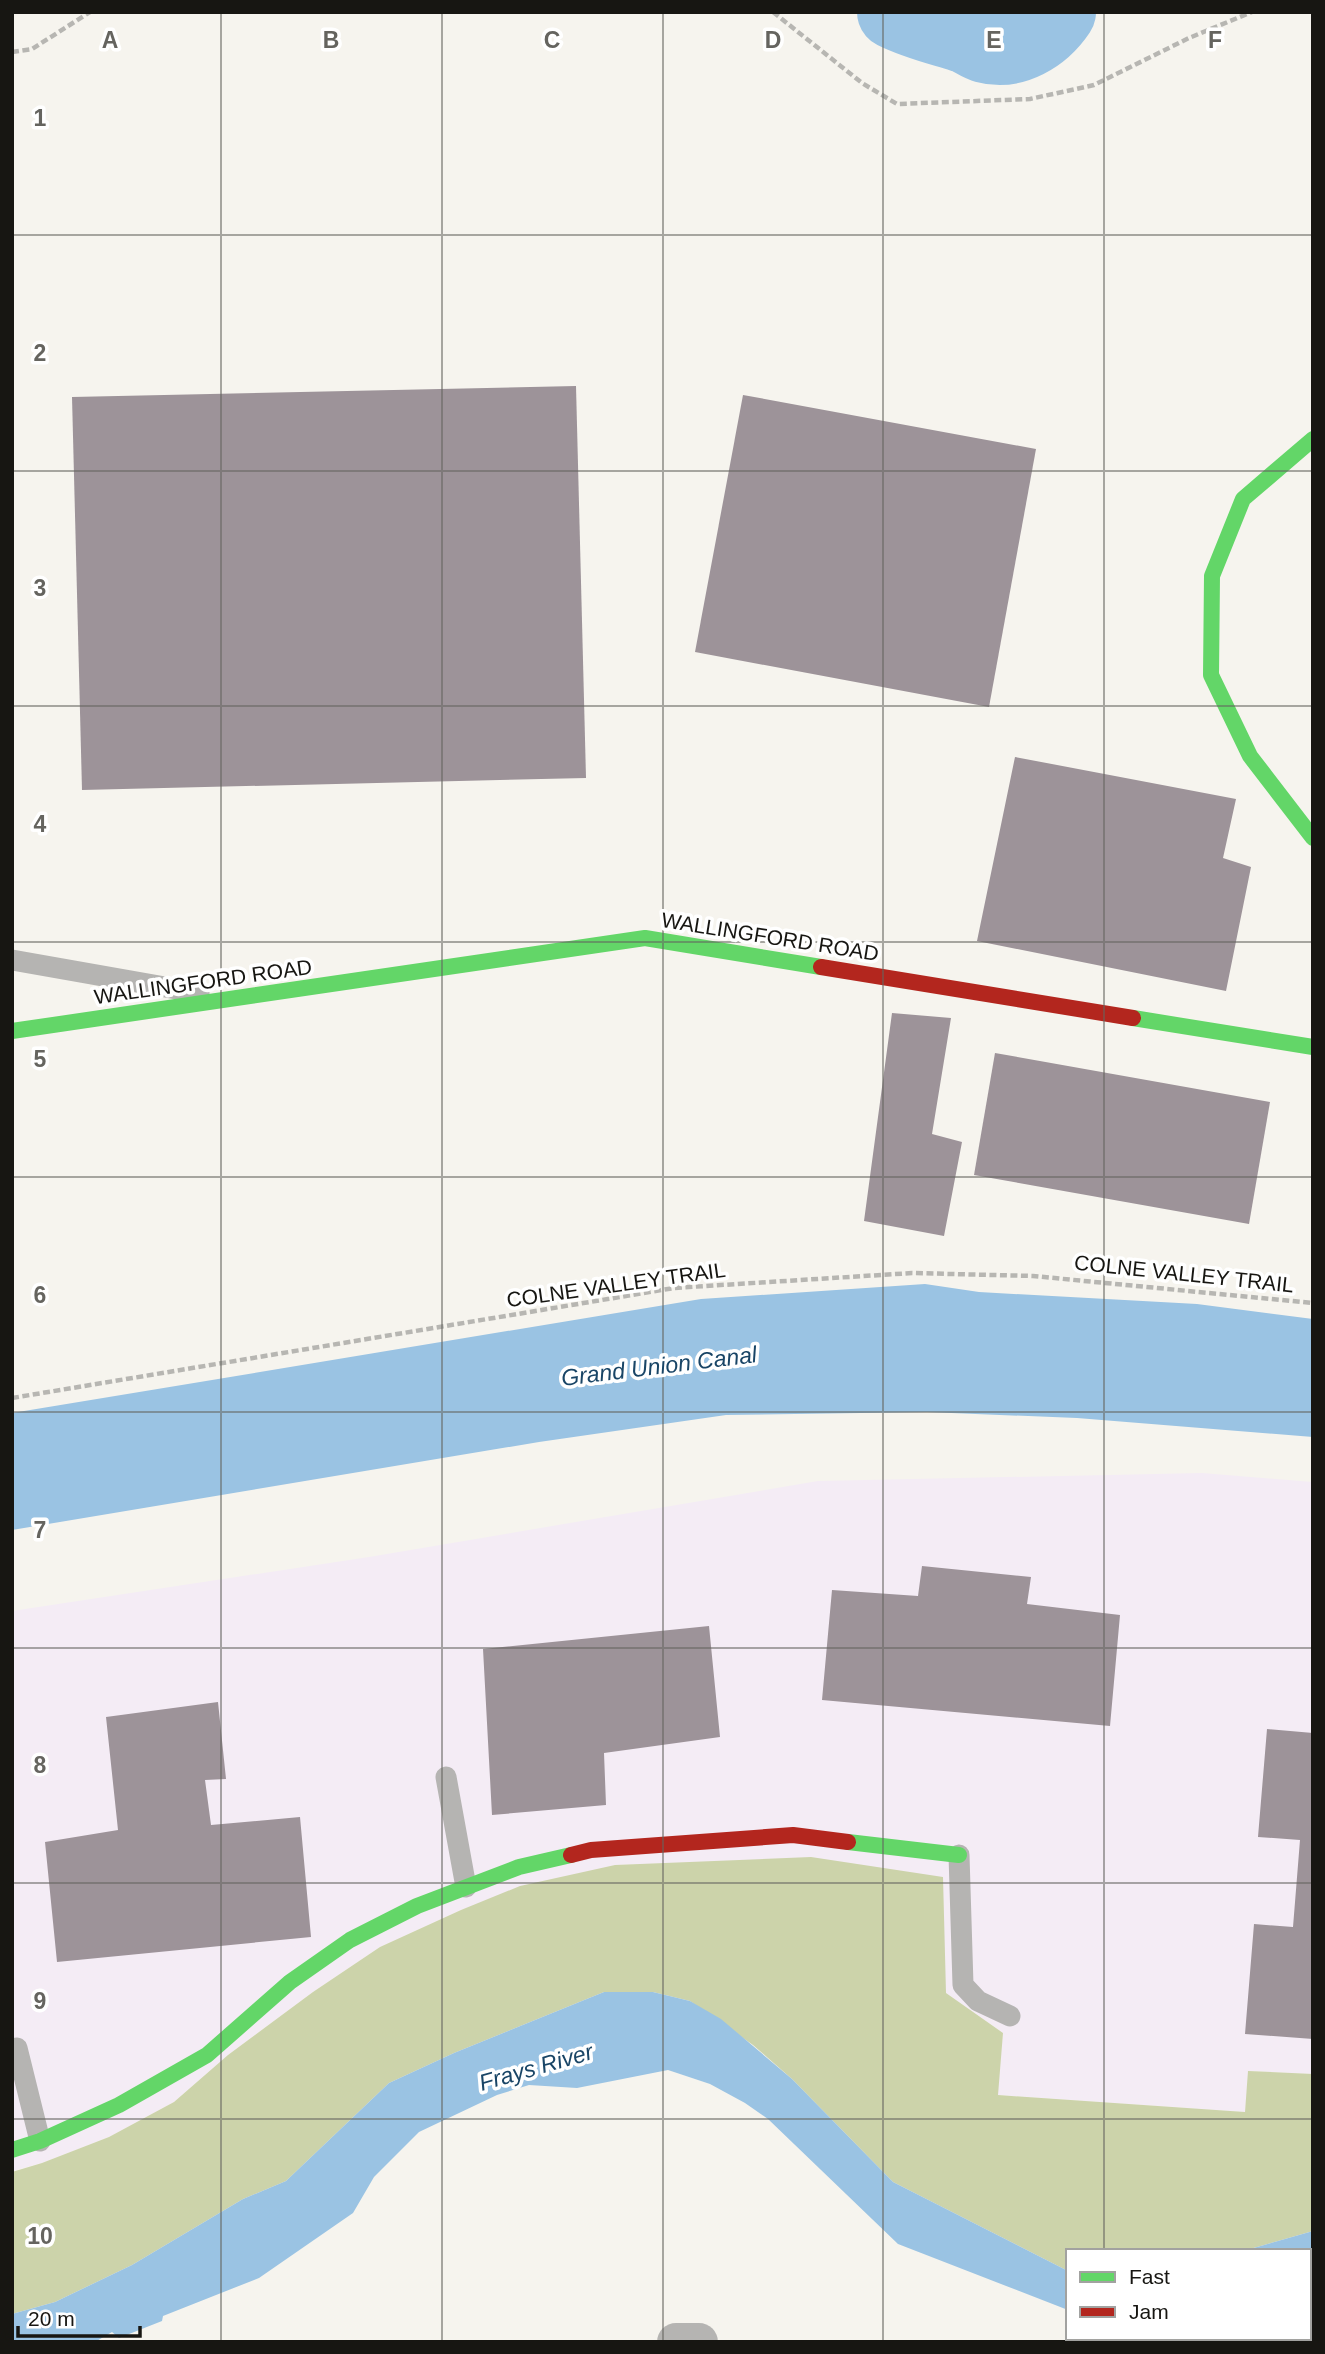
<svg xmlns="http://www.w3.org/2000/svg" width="1325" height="2354" viewBox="0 0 1325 2354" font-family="Arial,sans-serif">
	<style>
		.commercial { fill: #f4ecf5 }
		.forest { fill: #ccd3aa }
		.water { fill: #9ac3e3 }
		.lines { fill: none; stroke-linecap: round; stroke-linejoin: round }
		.river { stroke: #9ac3e3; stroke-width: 74 }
		.building { fill: #9d9399 }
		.path { stroke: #b7b6b2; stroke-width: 4.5; stroke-dasharray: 7 3.5; stroke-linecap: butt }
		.lane { stroke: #b5b4b2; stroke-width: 21 }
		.street { stroke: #b5b4b2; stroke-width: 38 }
		.fast { stroke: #63d668; stroke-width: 16 }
		.jam { stroke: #b3261e; stroke-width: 16 }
		.grid { fill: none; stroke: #65645f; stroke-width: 2; stroke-opacity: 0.55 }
		.labels { text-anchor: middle; stroke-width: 7; stroke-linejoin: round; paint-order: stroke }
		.street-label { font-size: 21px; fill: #171612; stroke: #fff }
		.water-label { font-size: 23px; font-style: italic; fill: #194566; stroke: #fff }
		.grid-label { font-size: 23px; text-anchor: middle; font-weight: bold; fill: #65645f; stroke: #fff; stroke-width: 7; stroke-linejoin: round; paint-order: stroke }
	</style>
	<rect width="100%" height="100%" fill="#f6f4ee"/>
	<path class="commercial" d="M 1202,1473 L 1313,1482 L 1313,2074 L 1249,2071 L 1245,2112 L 997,2095 L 1003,2033 L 946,1993 L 712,1862 L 615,1865 L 461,1910 L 380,1947 L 313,1992 L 228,2055 L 174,2102 L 109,2137 L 42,2163 L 12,2171 L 12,1611 L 369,1557 L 818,1481 Z"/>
	<g class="forest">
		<path d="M 811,1857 L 943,1877 L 946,1993 L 1003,2033 L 998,2095 L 1245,2112 L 1248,2071 L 1313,2074 L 1313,2231 L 1243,2251 L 1068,2251 L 1068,2271 L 893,2182 L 792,2079 L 753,2045 L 690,2001 L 653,1992 L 604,1992 L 454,2053 L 389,2083 L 286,2181 L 243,2199 L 132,2265 L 55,2302 L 12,2314 L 12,2172 L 42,2163 L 109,2137 L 174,2102 L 228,2055 L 313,1992 L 380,1947 L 461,1910 L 520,1886 L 615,1865 Z"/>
		<path d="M 1313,2265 L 1313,2342 L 1129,2342 L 1128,2338 L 1309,2338 L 1309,2266 Z"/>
	</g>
	<g class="water">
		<path d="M 925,1284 L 979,1292 L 1197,1304 L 1313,1319 L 1313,1437 L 1077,1418 L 927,1412 L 726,1415 L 539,1442 L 12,1530 L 12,1413 L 701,1299 Z"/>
		<path d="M 604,1992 L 653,1992 L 690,2001 L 721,2019 L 792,2079 L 893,2182 L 1068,2271 L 1068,2310 L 898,2244 L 768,2119 L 745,2103 L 710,2084 L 668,2070 L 577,2088 L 529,2085 L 497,2095 L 419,2132 L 374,2177 L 353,2213 L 259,2278 L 163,2316 L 162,2321 L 119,2338 L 112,2332 L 95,2342 L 12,2342 L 12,2314 L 55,2302 L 132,2265 L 243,2199 L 286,2181 L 389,2083 L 454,2053 Z"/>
		<path d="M 1313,2231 L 1313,2265 L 1309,2266 L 1309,2251 L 1243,2251 Z"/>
	</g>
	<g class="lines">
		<path class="river" d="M 894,12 C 916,23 938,28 961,35 C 970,37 977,44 985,46 C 1014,54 1043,36 1059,12"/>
	</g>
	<g class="building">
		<path d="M 576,386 L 586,778 L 82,790 L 72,397 Z"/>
		<path d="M 743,395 L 1036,449 L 989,707 L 695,652 Z"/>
		<path d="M 1015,757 L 1236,799 L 1223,858 L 1251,867 L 1226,991 L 977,941 Z"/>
		<path d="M 892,1013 L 951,1018 L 932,1134 L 962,1142 L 944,1236 L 864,1221 Z"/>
		<path d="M 995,1053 L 1270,1102 L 1249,1224 L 974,1175 Z"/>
		<path d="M 922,1566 L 1031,1577 L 1027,1604 L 1120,1615 L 1110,1726 L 822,1700 L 832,1590 L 918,1596 Z"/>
		<path d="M 709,1626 L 720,1737 L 604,1753 L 606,1805 L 492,1815 L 483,1649 Z"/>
		<path d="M 218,1702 L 226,1779 L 205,1780 L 211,1825 L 300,1817 L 311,1937 L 57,1962 L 45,1842 L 118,1830 L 106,1717 Z"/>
		<path d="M 1267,1729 L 1313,1733 L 1313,2039 L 1245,2034 L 1254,1924 L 1293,1927 L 1300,1840 L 1258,1837 Z"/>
	</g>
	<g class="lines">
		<g class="path">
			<path d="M 773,12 L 862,83 L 897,104 L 1030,99 L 1094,85 L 1189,38 L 1252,12"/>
			<path d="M 12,52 L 32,49 L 90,12"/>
			<path d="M 12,1398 L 674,1288 L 912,1273 L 1033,1276 L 1313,1303"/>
		</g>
		<g class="lane">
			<path d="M 12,960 L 199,993"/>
			<path d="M 446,1777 L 466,1887"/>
			<path d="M 959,1855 L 963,1985 L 978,2001 L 1010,2016"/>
			<path d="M 17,2048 L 40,2141"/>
		</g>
		<path class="street" d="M 676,2342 L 699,2342"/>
		<g class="fast">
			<path d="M 1313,439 L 1243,499 L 1212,576 L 1211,675 L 1250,756 L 1313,838"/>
			<path d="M 1133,1018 L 1313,1047"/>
			<path d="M 12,1031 L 645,938 L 821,967"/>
			<path d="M 848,1842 L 959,1855"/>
			<path d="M 12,2150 L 40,2141 L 119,2105 L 207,2055 L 290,1982 L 350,1940 L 417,1906 L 519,1867 L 571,1855"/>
		</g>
		<g class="jam">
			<path d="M 821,967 L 1133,1018"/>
			<path d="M 571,1855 L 591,1850 L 793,1835 L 848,1842"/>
		</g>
	</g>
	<path class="grid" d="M 221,12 L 221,2342M 442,12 L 442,2342M 663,12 L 663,2342M 883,12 L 883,2342M 1104,12 L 1104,2251M 12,235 L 1313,235M 12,471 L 1313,471M 12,706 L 1313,706M 12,942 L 1313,942M 12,1177 L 1313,1177M 12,1412 L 1313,1412M 12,1648 L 1313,1648M 12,1883 L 1313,1883M 12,2119 L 1313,2119M 1104,2338 L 1104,2342"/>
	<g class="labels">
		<g class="street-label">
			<text transform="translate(770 937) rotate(9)" y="7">WALLINGFORD ROAD</text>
			<text transform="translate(203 982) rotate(-8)" y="7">WALLINGFORD ROAD</text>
			<text transform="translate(1184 1274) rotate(6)" y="7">COLNE VALLEY TRAIL</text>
			<text transform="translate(616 1285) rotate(-8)" y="7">COLNE VALLEY TRAIL</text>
		</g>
		<g class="water-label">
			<text transform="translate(659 1366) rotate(-7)" y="8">Grand Union Canal</text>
			<text transform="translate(536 2067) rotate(-16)" y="8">Frays River</text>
		</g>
	</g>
	<g class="grid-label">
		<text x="110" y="48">A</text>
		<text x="331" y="48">B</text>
		<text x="552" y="48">C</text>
		<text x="773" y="48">D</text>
		<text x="994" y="48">E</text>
		<text x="1215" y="48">F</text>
		<text x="40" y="126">1</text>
		<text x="40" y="361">2</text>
		<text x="40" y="596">3</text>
		<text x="40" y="832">4</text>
		<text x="40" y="1067">5</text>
		<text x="40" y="1303">6</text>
		<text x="40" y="1538">7</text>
		<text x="40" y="1773">8</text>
		<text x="40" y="2009">9</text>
		<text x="40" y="2244">10</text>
	</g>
	<rect width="1325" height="2354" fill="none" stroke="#171612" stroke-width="28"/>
	<rect x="1066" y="2249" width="245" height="91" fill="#ffffff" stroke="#a2a2a0" stroke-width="2"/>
	<rect x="1080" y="2272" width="35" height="10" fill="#63d668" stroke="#a2a2a0" stroke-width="2"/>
	<text x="1129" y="2284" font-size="21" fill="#171612">Fast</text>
	<rect x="1080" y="2307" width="35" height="10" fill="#b3261e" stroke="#a2a2a0" stroke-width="2"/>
	<text x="1129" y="2319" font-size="21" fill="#171612">Jam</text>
	<path d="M18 2326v10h122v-10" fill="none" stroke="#171612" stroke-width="3.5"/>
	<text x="28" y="2326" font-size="21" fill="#171612" stroke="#ffffff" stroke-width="5" paint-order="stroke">20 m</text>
</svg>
